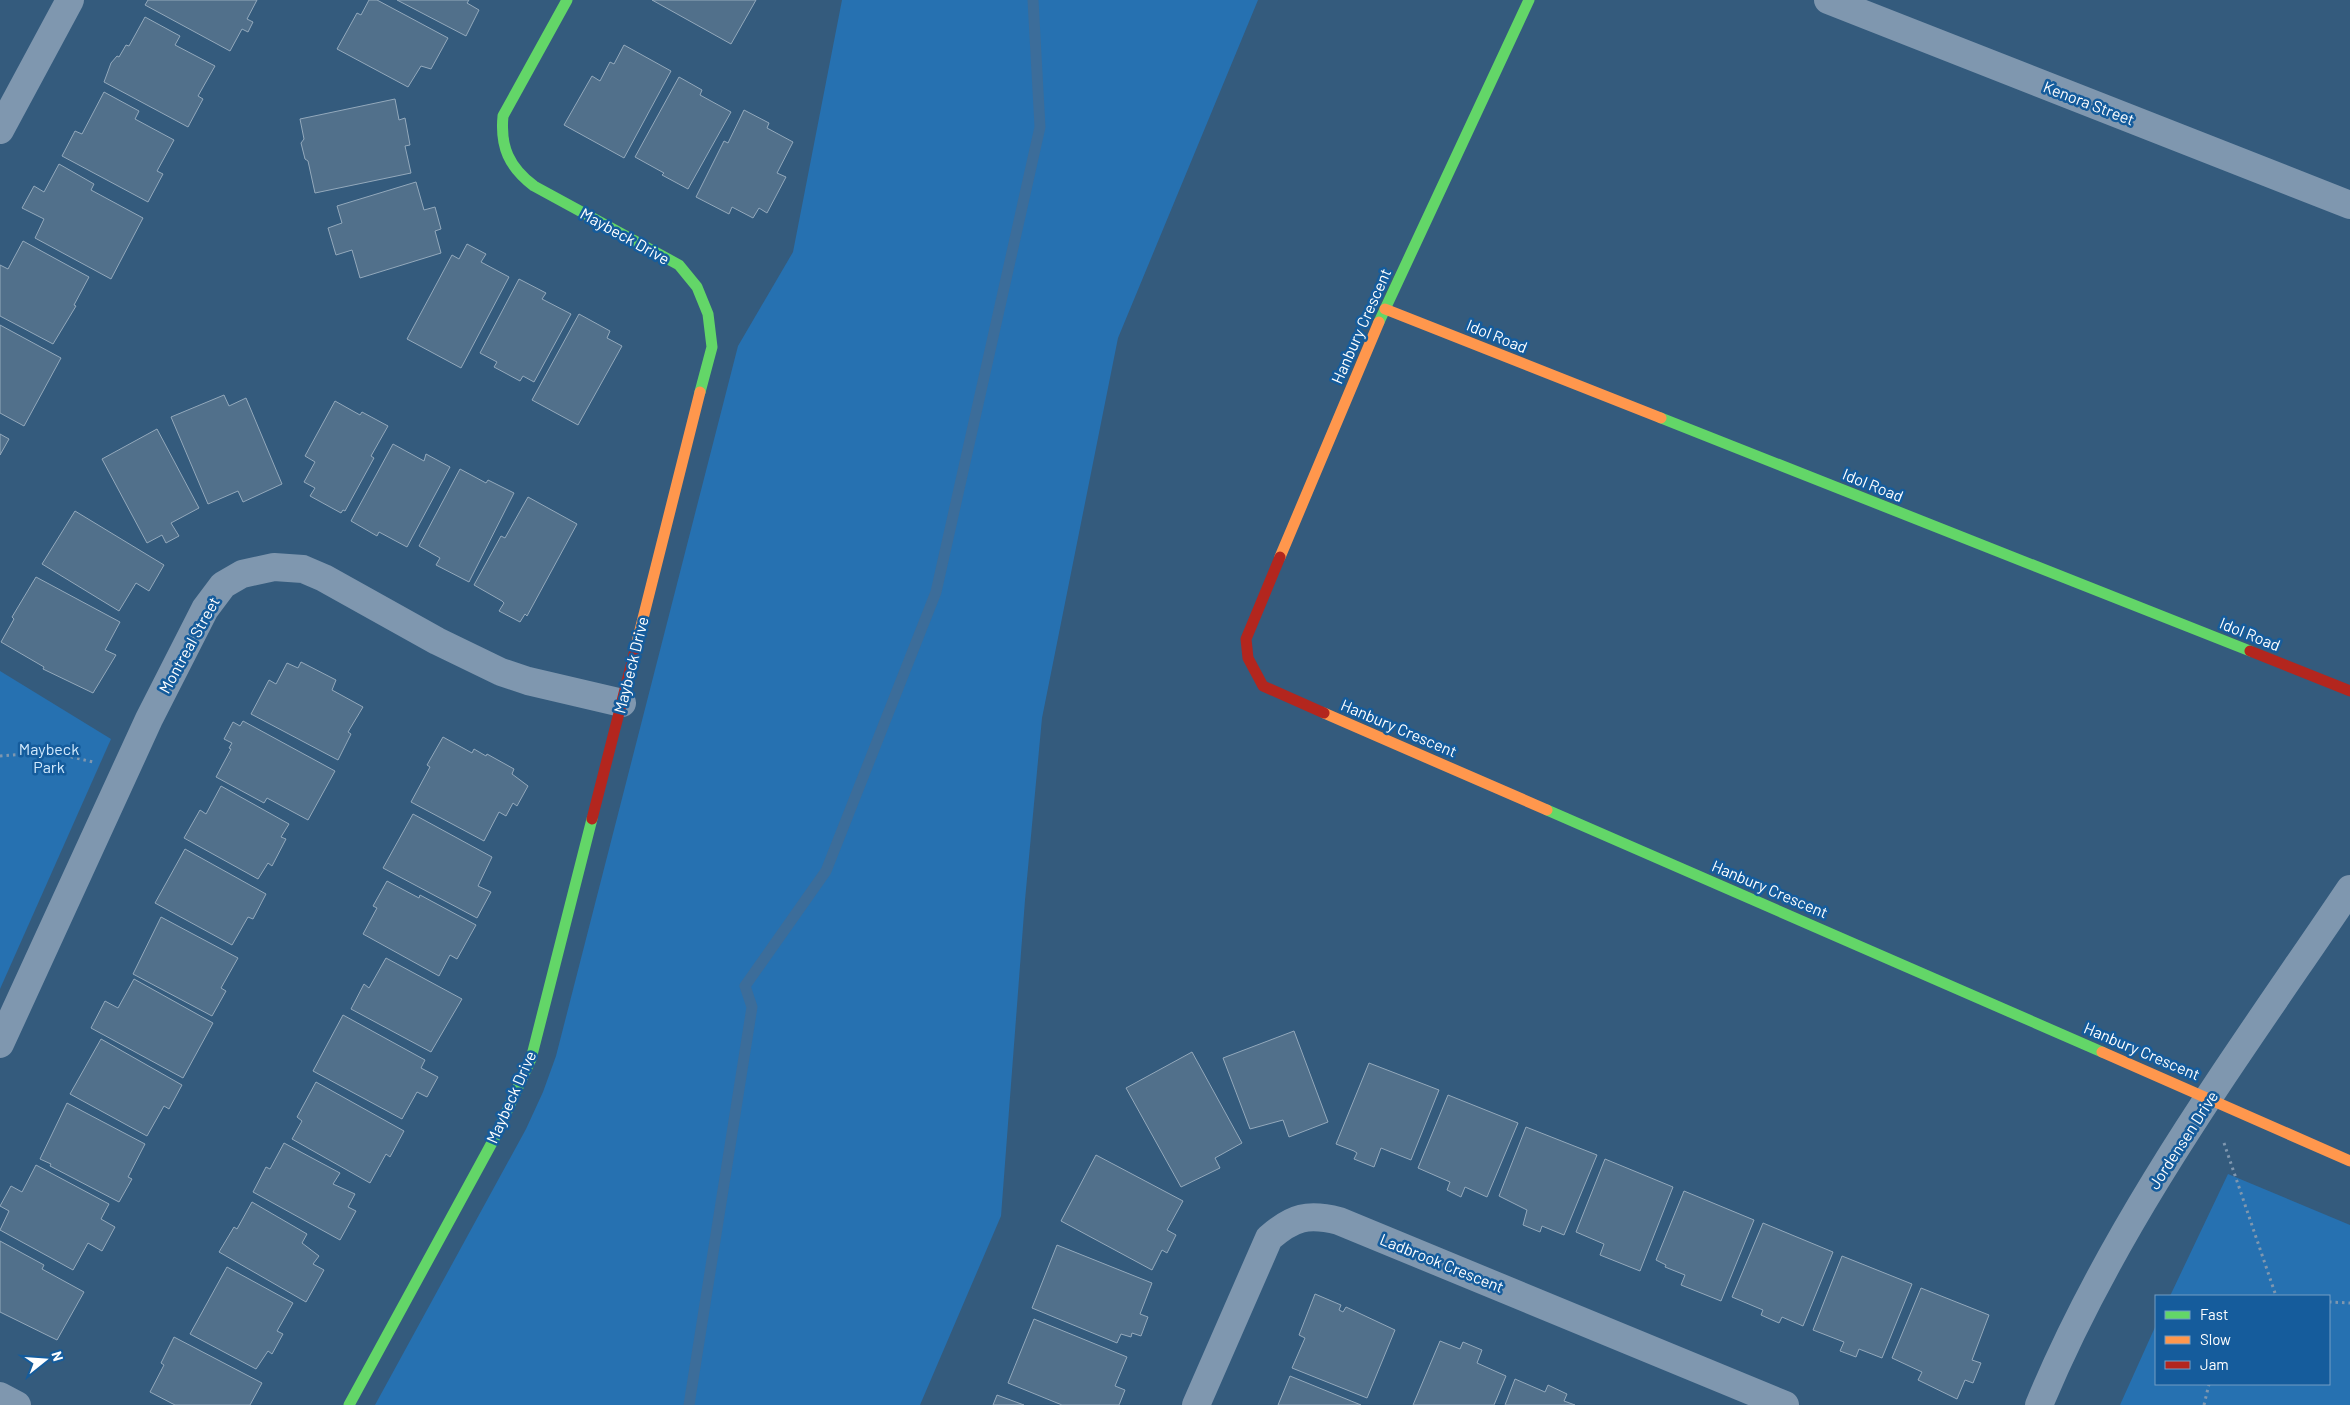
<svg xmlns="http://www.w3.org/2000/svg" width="2350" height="1405" viewBox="0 0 2350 1405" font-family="Barlow,sans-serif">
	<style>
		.green { fill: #2671b1 }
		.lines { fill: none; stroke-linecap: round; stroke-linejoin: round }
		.stream { stroke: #3c6d9a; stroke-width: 11 }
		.building { fill: #51708b; stroke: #93a9bc }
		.path { stroke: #7f97af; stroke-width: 3; stroke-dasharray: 2.5 4; stroke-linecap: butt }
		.street { stroke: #7f97af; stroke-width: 28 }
		.fast { stroke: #63d668; stroke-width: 11 }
		.slow { stroke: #ff974d; stroke-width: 11 }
		.jam { stroke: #b3261e; stroke-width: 11 }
		.labels { text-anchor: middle; stroke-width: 5; stroke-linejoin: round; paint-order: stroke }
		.street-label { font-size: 16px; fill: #fff; stroke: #155c9c }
		.park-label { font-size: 16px; fill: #d3eafd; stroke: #155c9c }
	</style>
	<rect width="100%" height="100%" fill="#345b7d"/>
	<g class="green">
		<path d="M 842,0 L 1258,0 L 1118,338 L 1042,718 L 1025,900 L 1001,1216 L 920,1405 L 375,1405 L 526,1129 L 543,1092 L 556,1056 L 738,346 L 793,252 Z"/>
		<path d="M 0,671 L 111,739 L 0,989 Z"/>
		<path d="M 2228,1174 L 2350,1225 L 2350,1405 L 2120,1405 L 2156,1325 L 2156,1384 L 2329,1384 L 2329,1296 L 2170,1296 Z"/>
	</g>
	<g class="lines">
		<path class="stream" d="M 689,1405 L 752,1007 L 745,986 L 826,871 L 936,592 L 1040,127 L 1033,0"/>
	</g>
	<g class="building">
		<path d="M 148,0 L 257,0 L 247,19 L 253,22 L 248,32 L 242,29 L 230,51 L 145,5 Z"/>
		<path d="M 369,0 L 377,0 L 448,38 L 431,69 L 421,66 L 408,87 L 337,49 L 357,13 L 361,15 Z"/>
		<path d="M 397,0 L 469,0 L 467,3 L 479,10 L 466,36 Z"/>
		<path d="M 652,0 L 756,0 L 731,44 Z"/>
		<path d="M 145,17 L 180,36 L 175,45 L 215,66 L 198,96 L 203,99 L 188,127 L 104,82 L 111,63 L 117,56 L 119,57 L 126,45 L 129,46 Z"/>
		<path d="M 624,45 L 671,71 L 624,158 L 564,125 L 592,76 L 600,81 L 610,62 L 614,64 Z"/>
		<path d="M 679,77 L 702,90 L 700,95 L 731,112 L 688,189 L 662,175 L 664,173 L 635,157 Z"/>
		<path d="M 104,92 L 139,111 L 135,119 L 174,140 L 157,171 L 163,174 L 148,202 L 62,156 L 75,131 L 82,134 Z"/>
		<path d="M 395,99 L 399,120 L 405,118 L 410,145 L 405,146 L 411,173 L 315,193 L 308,161 L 305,159 L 301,143 L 304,139 L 300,119 Z"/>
		<path d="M 744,110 L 769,123 L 767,128 L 793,142 L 777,173 L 786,177 L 767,213 L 759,208 L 753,218 L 732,207 L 729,214 L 696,197 L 724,141 L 728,143 Z"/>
		<path d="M 59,164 L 94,184 L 91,190 L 143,218 L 111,279 L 35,238 L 44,219 L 22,208 L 34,186 L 44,192 Z"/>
		<path d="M 416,182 L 424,210 L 435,207 L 441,229 L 435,231 L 441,253 L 360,278 L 352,250 L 336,255 L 328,228 L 342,223 L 337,206 Z"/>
		<path d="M 23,241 L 89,277 L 74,305 L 76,306 L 53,344 L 0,316 L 0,265 L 8,269 Z"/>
		<path d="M 467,244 L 486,254 L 481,262 L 509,277 L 461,368 L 407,339 L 452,255 L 459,259 Z"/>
		<path d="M 519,279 L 546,293 L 542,299 L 571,314 L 534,382 L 523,376 L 520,381 L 494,367 L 497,362 L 480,353 Z"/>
		<path d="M 579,314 L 610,331 L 607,338 L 622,346 L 578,425 L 532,400 Z"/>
		<path d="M 0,325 L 61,358 L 24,426 L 0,413 Z"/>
		<path d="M 224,395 L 229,406 L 246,398 L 282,484 L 243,502 L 238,491 L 208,504 L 171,417 Z"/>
		<path d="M 335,401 L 360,415 L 362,412 L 388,426 L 371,456 L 374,458 L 345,511 L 343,510 L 341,513 L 310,496 L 315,488 L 304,482 L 315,462 L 305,456 Z"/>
		<path d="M 157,429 L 199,508 L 171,523 L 179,536 L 166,543 L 162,535 L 147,543 L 102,459 Z"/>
		<path d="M 0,434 L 9,439 L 0,455 Z"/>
		<path d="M 393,444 L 424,461 L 426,454 L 450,467 L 407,547 L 379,532 L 377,536 L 351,521 Z"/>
		<path d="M 460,469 L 486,483 L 488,480 L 514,493 L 469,582 L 436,565 L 440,558 L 419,546 Z"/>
		<path d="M 528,497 L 577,524 L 527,616 L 525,614 L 520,622 L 499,611 L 504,603 L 502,601 L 474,585 L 501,536 L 505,538 Z"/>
		<path d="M 75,511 L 164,565 L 149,591 L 136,583 L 119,611 L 42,564 Z"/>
		<path d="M 36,577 L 120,622 L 105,650 L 116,655 L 93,693 L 43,669 L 44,667 L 1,642 L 14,619 L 12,617 Z"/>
		<path d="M 301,662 L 336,680 L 332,690 L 363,707 L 348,732 L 351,734 L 338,760 L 251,714 L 269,680 L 276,684 L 287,663 L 298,668 Z"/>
		<path d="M 243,721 L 335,771 L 308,820 L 267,798 L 264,803 L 216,777 L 231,749 L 229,748 L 232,743 L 224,739 L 233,722 L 240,726 Z"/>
		<path d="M 443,737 L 472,753 L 474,749 L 486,756 L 487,754 L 514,769 L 512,774 L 528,786 L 517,806 L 513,803 L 506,816 L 499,812 L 484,841 L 411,802 L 430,767 L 427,765 Z"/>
		<path d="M 221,786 L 289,824 L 281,837 L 286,839 L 272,866 L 268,863 L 258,879 L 184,838 L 200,810 L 206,814 Z"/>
		<path d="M 413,814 L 492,857 L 478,886 L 491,892 L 477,918 L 383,868 Z"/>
		<path d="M 185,849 L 266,894 L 253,919 L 248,917 L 232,945 L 155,903 Z"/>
		<path d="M 387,881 L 419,898 L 420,895 L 476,925 L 457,959 L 450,955 L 439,976 L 363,934 L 377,908 L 373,906 Z"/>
		<path d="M 161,917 L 238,958 L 221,988 L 226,991 L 212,1016 L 133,974 Z"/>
		<path d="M 386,958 L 462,999 L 431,1052 L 351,1009 L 364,984 L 369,988 Z"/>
		<path d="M 134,979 L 213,1023 L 183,1078 L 91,1028 L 105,1001 L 118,1008 Z"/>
		<path d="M 343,1015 L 425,1060 L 421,1068 L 438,1077 L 427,1097 L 417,1092 L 402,1119 L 313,1071 Z"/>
		<path d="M 1294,1031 L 1328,1122 L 1289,1137 L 1283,1120 L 1250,1129 L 1223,1058 Z"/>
		<path d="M 101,1039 L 182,1085 L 169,1109 L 164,1106 L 147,1136 L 70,1094 Z"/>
		<path d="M 1192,1052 L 1242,1143 L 1215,1158 L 1220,1168 L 1181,1187 L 1126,1088 Z"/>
		<path d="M 1369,1063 L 1439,1090 L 1411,1160 L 1381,1148 L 1374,1167 L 1354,1159 L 1357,1153 L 1354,1151 L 1336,1144 Z"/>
		<path d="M 316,1082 L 404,1131 L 390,1157 L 386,1154 L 370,1183 L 292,1139 L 302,1121 L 297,1117 Z"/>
		<path d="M 1448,1095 L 1518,1123 L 1487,1197 L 1465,1187 L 1461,1197 L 1447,1190 L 1450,1182 L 1418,1168 Z"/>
		<path d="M 67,1103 L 145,1144 L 128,1177 L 132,1179 L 119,1202 L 50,1166 L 51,1164 L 40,1159 Z"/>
		<path d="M 1526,1127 L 1597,1155 L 1564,1235 L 1542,1226 L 1540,1232 L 1523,1225 L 1527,1210 L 1499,1196 Z"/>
		<path d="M 284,1143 L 340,1173 L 333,1184 L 355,1194 L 348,1207 L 356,1211 L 340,1240 L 253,1192 L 266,1167 L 270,1169 Z"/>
		<path d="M 1096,1155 L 1183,1201 L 1167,1230 L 1176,1235 L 1167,1253 L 1162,1250 L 1152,1270 L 1061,1221 Z"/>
		<path d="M 1605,1159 L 1673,1187 L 1640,1271 L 1600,1255 L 1604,1244 L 1576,1232 Z"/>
		<path d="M 36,1165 L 109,1204 L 101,1219 L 115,1227 L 102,1251 L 88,1243 L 73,1270 L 0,1230 L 9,1211 L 0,1206 L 11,1186 L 22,1192 Z"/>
		<path d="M 1684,1191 L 1754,1220 L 1721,1301 L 1681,1285 L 1685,1275 L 1665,1267 L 1666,1265 L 1656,1260 Z"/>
		<path d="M 252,1202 L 307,1234 L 302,1243 L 319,1256 L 313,1264 L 324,1270 L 306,1302 L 219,1252 L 234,1227 L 237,1229 Z"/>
		<path d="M 1763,1223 L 1833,1252 L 1803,1326 L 1782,1317 L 1779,1323 L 1761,1315 L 1763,1310 L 1732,1297 Z"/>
		<path d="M 0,1241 L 44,1265 L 42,1269 L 84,1292 L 57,1340 L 0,1312 Z"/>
		<path d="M 1057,1245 L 1152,1283 L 1140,1314 L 1148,1317 L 1141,1336 L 1132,1333 L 1131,1337 L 1121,1334 L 1117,1343 L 1032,1308 Z"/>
		<path d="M 1842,1256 L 1912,1284 L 1882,1358 L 1859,1349 L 1856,1357 L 1840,1351 L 1844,1342 L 1813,1330 Z"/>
		<path d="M 227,1267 L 293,1303 L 277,1331 L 283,1334 L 272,1354 L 268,1351 L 256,1369 L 190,1334 Z"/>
		<path d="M 1921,1288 L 1989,1315 L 1972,1360 L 1981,1363 L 1973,1383 L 1965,1380 L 1957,1399 L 1918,1380 L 1922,1372 L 1892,1358 Z"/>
		<path d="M 1315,1294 L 1341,1305 L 1339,1310 L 1343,1312 L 1346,1307 L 1395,1330 L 1367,1398 L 1292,1368 L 1305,1338 L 1299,1335 Z"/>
		<path d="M 1034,1319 L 1127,1357 L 1115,1386 L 1125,1390 L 1119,1405 L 1062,1405 L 1008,1383 Z"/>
		<path d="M 174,1337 L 262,1383 L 250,1405 L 175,1405 L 150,1392 L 164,1365 L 161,1363 Z"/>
		<path d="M 1440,1341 L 1460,1349 L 1463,1342 L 1482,1350 L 1477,1363 L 1506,1376 L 1494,1405 L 1413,1405 Z"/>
		<path d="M 1290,1376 L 1361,1405 L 1278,1405 Z"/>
		<path d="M 1515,1379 L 1545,1392 L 1548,1385 L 1567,1394 L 1564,1401 L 1575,1405 L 1505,1405 Z"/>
		<path d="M 997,1395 L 1024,1405 L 993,1405 Z"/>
	</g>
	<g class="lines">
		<g class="path">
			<path d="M 0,756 L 50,752 L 93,762"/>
			<path d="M 2224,1143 L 2276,1296"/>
			<path d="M 2329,1302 L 2350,1303"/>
			<path d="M 2204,1405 L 2209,1384"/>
		</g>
		<g class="street">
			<path d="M 1828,0 L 2350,205"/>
			<path d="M 0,130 L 70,0"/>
			<path d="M 0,1044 L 149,719 L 205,609 L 223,585 L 242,574 L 274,567 L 303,569 L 324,578 L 437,641 L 501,672 L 528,681 L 622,703"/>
			<path d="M 0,1396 L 17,1405"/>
			<path d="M 1196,1405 L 1269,1238 C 1293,1217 1308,1213 1339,1221 L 1785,1405"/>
			<path d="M 2039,1405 C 2116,1219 2238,1055 2350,889"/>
		</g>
		<g class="fast">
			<path d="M 567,0 L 503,116 C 500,147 509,167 534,186 L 679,265 L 697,287 L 708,314 L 712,347 L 700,392"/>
			<path d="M 1379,322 L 1529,0"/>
			<path d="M 1661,418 L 2250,651"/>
			<path d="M 1547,810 L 2102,1052"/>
			<path d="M 349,1405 L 494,1139 L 531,1059 L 592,819"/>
		</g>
		<g class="slow">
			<path d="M 1385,309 L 1661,418"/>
			<path d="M 1280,557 L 1379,322"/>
			<path d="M 636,646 L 700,392"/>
			<path d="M 1324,713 L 1547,810"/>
			<path d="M 2102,1052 L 2350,1161"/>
		</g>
		<g class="jam">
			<path d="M 1280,557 L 1246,639 L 1248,658 L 1263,686 L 1324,713"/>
			<path d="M 2250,651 L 2350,691"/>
			<path d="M 592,819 L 636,646"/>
		</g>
	</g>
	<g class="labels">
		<g class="street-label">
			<text transform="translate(2089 103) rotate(21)" y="6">Kenora Street</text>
			<text transform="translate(625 236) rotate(29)" y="6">Maybeck Drive</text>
			<text transform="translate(1361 326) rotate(-66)" y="6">Hanbury Crescent</text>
			<text transform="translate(1497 336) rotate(22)" y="6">Idol Road</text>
			<text transform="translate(1873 485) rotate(22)" y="6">Idol Road</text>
			<text transform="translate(2250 634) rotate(22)" y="6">Idol Road</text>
			<text transform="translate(189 645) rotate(-61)" y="6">Montreal Street</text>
			<text transform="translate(631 665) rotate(-76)" y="6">Maybeck Drive</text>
			<text transform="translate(1399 728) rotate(23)" y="6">Hanbury Crescent</text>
			<text transform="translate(1770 889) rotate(23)" y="6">Hanbury Crescent</text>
			<text transform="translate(2142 1051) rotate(23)" y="6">Hanbury Crescent</text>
			<text transform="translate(511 1097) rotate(-66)" y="6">Maybeck Drive</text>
			<text transform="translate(2183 1140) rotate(-57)" y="6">Jordensen Drive</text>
			<text transform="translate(1442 1263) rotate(22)" y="6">Ladbrook Crescent</text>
		</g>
		<g class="park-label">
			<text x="49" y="755">Maybeck<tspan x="49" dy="18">Park</tspan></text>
		</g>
	</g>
	<rect x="2155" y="1295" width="175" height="90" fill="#155c9c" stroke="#739dc4"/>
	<rect x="2165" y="1311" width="25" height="8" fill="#63d668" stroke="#739dc4"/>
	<text x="2200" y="1320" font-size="15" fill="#ffffff">Fast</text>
	<rect x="2165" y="1336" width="25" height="8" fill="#ff974d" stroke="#739dc4"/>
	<text x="2200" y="1345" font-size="15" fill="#ffffff">Slow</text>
	<rect x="2165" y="1361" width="25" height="8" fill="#b3261e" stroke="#739dc4"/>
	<text x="2200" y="1370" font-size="15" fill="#ffffff">Jam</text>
	<g transform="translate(45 1360) rotate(73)" stroke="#155c9c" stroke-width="4" paint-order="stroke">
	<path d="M0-4L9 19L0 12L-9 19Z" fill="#ffffff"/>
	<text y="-8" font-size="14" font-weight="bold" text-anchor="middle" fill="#ffffff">N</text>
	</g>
</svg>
